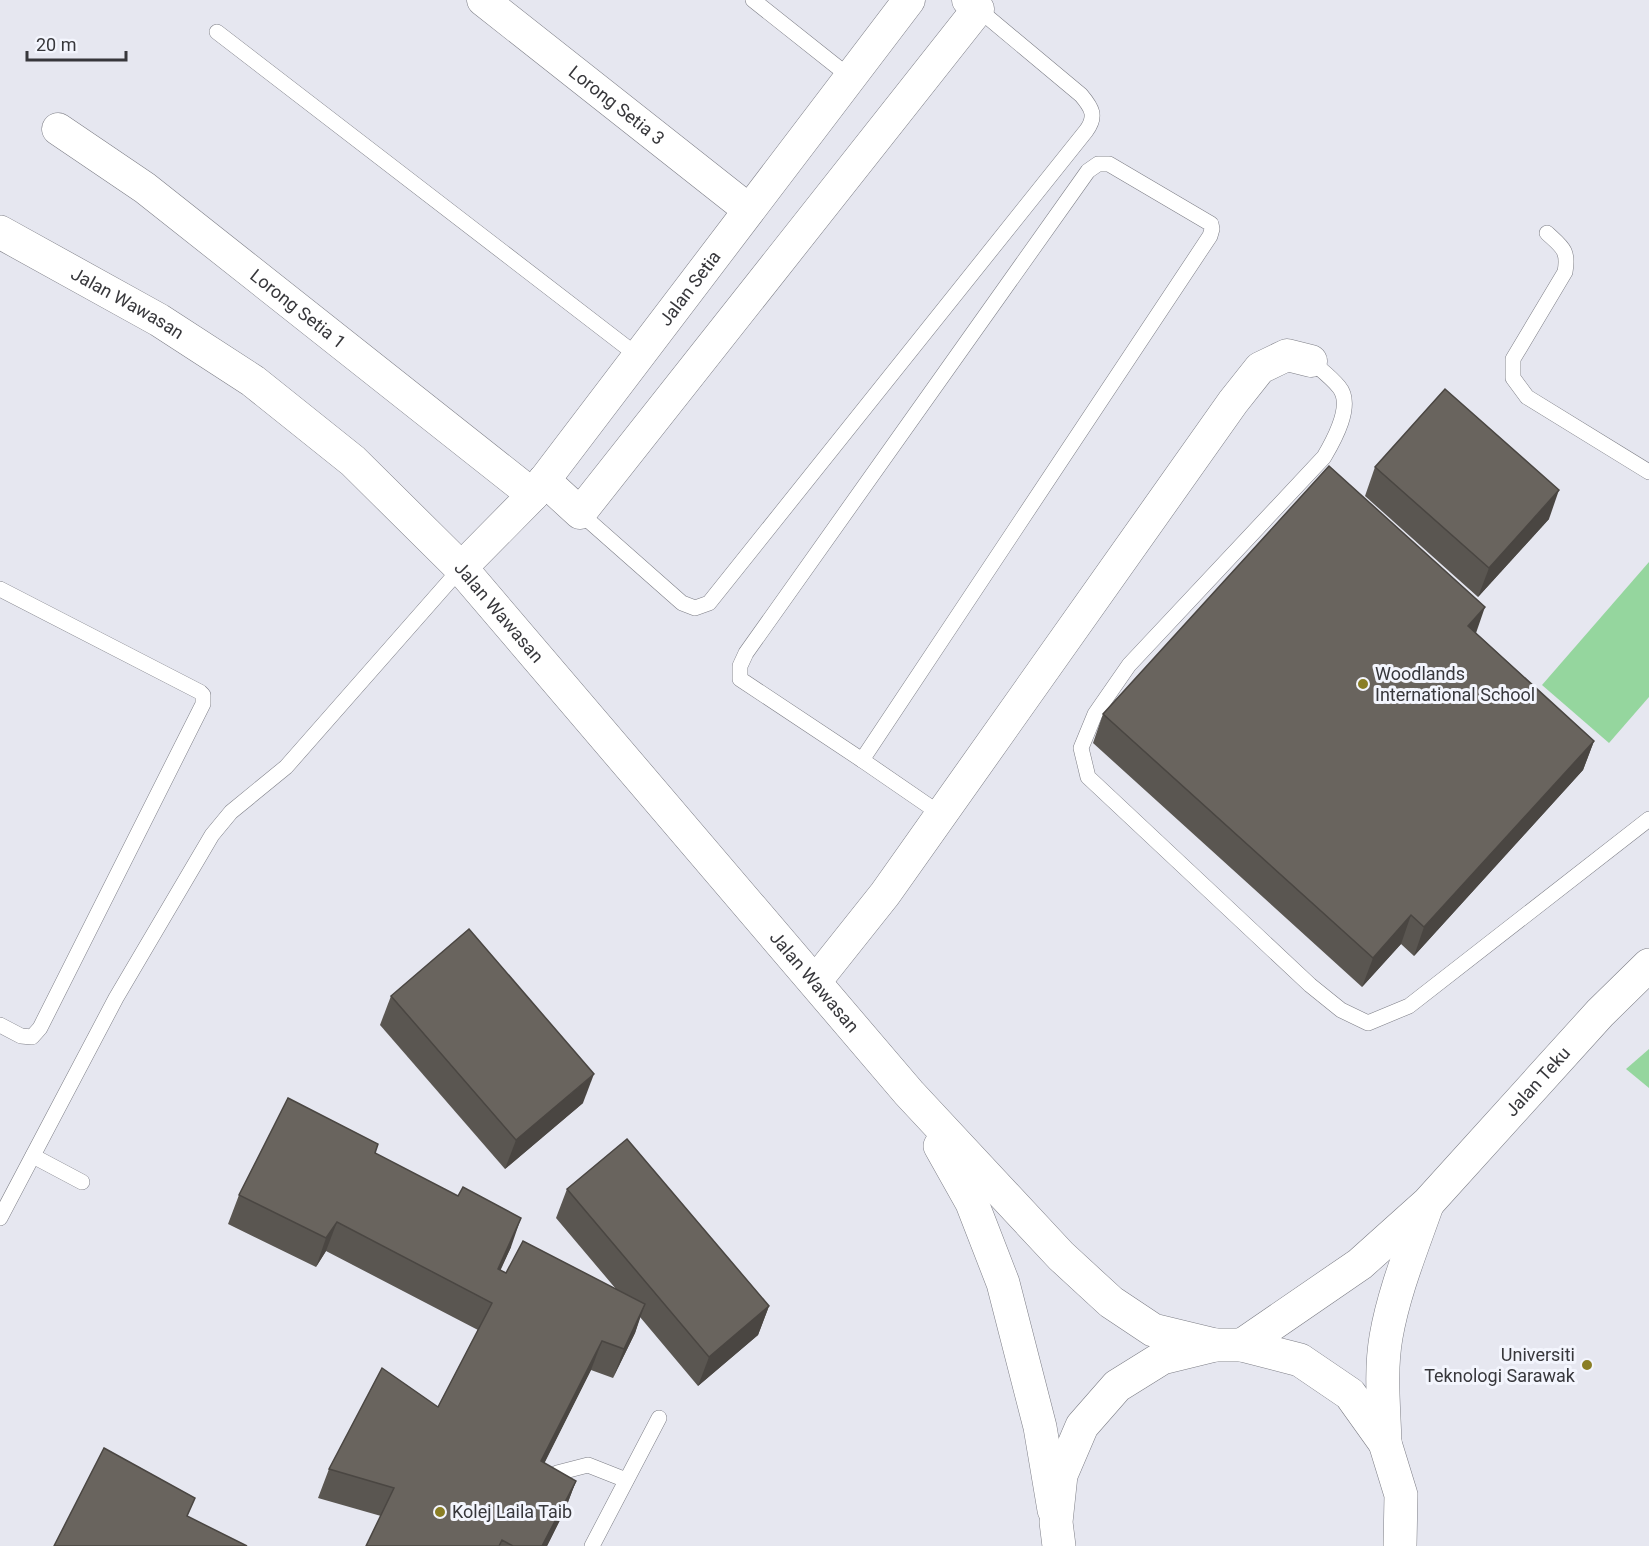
<svg xmlns="http://www.w3.org/2000/svg" width="1649" height="1546" viewBox="0 0 1649 1546" font-family="Roboto,sans-serif">
	<style>
		.green { fill: #95d69e }
		.lines { fill: none; stroke-linecap: round; stroke-linejoin: round }
		.service-casing { stroke: #7d7e86; stroke-width: 16 }
		.minor-casing { stroke: #7d7e86; stroke-width: 33 }
		.tertiary-casing { stroke: #7d7e86; stroke-width: 34 }
		.secondary-casing { stroke: #7d7e86; stroke-width: 34 }
		.service { stroke: #fff; stroke-width: 15 }
		.minor { stroke: #fff; stroke-width: 32 }
		.tertiary { stroke: #fff; stroke-width: 33 }
		.secondary { stroke: #fff; stroke-width: 33 }
		.wall { fill: #5a5651 }
		.shaded-wall { fill: #4a4642 }
		.building { fill: #69645e; stroke: #4a4642; stroke-width: 1.5 }
		.poi-dot { fill: #8a7e25; stroke: #f3f5fd; stroke-width: 2 }
		.labels { text-anchor: middle; stroke-width: 6; stroke-linejoin: round; paint-order: stroke }
		.street-label { font-size: 18px; fill: #37373b; stroke: #f3f5fd }
		.poi-label { font-size: 18px; fill: #37373b; stroke: #f3f5fd; text-anchor: start }
	</style>
	<rect width="100%" height="100%" fill="#e6e7f0"/>
	<g class="green">
		<path d="M 1649,562 L 1649,697 L 1609,743 L 1542,685 Z"/>
		<path d="M 1649,1049 L 1649,1088 L 1626,1069 Z"/>
	</g>
	<g class="lines">
		<g class="service-casing">
			<g id="service">
				<path d="M 753,0 L 850,77"/>
				<path d="M 217,32 L 638,356"/>
				<path d="M 1098,164 L 1109,164 L 1211,224 L 1212,229 L 1210,236 L 862,760 L 740,679 L 740,666 L 746,653 L 1088,171 Z"/>
				<path d="M 1547,233 C 1562,247 1569,250 1565,272 L 1513,359 L 1513,378 L 1527,397 L 1649,472"/>
				<path d="M 1311,361 C 1320,369 1331,377 1339,387 C 1354,405 1334,440 1324,457 L 1129,665 L 1095,714 L 1081,748 L 1088,777 L 1310,985 L 1341,1010 L 1368,1023 L 1409,1006 L 1649,819"/>
				<path d="M 580,513 L 682,603 L 695,608 L 709,603 L 1086,131 C 1097,116 1092,108 1081,95 L 978,9"/>
				<path d="M 0,589 L 200,692 L 203,695 L 203,704 L 40,1028 L 32,1037 L 21,1036 L 0,1025"/>
				<path d="M 862,760 L 942,815"/>
				<path d="M 33,1156 L 82,1182"/>
				<path d="M 0,1218 L 116,998 L 212,835 L 231,812 L 286,767 L 461,568"/>
				<path d="M 551,1487 L 557,1473 L 588,1465 L 626,1480"/>
				<path d="M 592,1546 L 659,1418"/>
			</g>
		</g>
		<g class="minor-casing">
			<g id="minor">
				<path id="s1" d="M 483,0 L 749,210"/>
				<path id="s2" d="M 58,129 L 145,188 L 533,495"/>
				<path d="M 544,480 L 580,513 L 978,9 L 968,0"/>
				<path id="s3" d="M 461,568 L 533,495 L 909,0"/>
				<path d="M 815,982 L 885,894 L 1233,402 L 1260,368 L 1287,355 L 1311,361"/>
			</g>
		</g>
		<g class="tertiary-casing">
			<g id="tertiary">
				<path id="s4" d="M 0,232 L 159,320 L 253,381 L 353,461 L 461,568 L 909,1093 L 1061,1256 L 1111,1302 L 1153,1330 L 1215,1345"/>
				<path d="M 940,1146 L 972,1203 L 1003,1283 L 1040,1427 L 1054,1510"/>
			</g>
		</g>
		<g class="secondary-casing">
			<g id="secondary">
				<path id="s5" d="M 1242,1345 L 1360,1264 L 1428,1203 L 1600,1013 L 1649,965"/>
				<path d="M 1385,1443 C 1384,1408 1380,1372 1386,1337 C 1394,1291 1412,1248 1427,1205"/>
				<path d="M 1059,1546 L 1056,1522 L 1061,1475 L 1082,1426 L 1117,1386 L 1162,1358 L 1215,1345 L 1242,1345 L 1300,1360 L 1350,1394 L 1385,1443 L 1401,1495 L 1400,1546"/>
			</g>
		</g>
		<use href="#service" class="service"/>
		<use href="#minor" class="minor"/>
		<use href="#tertiary" class="tertiary"/>
		<use href="#secondary" class="secondary"/>
	</g>
	<g class="wall">
		<path d="M 1375,467 L 1549,519 L 1478,597 L 1365,496 Z"/>
		<path d="M 1476,633 L 1594,741 L 1583,770 L 1414,956 L 1401,944 L 1362,987 L 1093,743 L 1103,714 Z"/>
		<path d="M 391,996 L 583,1103 L 505,1169 L 380,1025 Z"/>
		<path d="M 375,1153 L 511,1247 L 500,1270 L 506,1273 L 616,1289 L 556,1218 L 567,1189 L 769,1306 L 758,1335 L 698,1386 L 640,1317 L 635,1333 L 613,1378 L 591,1370 L 544,1463 L 576,1481 L 565,1510 L 547,1546 L 366,1546 L 381,1516 L 318,1498 L 329,1469 L 438,1407 L 478,1330 L 326,1251 L 316,1267 L 228,1224 L 239,1195 Z"/>
	</g>
	<g class="shaded-wall">
		<path d="M 1559,490 L 1549,519 L 1478,597 L 1489,568 Z"/>
		<path d="M 1485,607 L 1475,636 L 1468,626 Z"/>
		<path d="M 1594,741 L 1583,770 L 1414,956 L 1424,927 Z"/>
		<path d="M 1411,915 L 1401,944 L 1362,987 L 1373,958 Z"/>
		<path d="M 594,1074 L 583,1103 L 505,1169 L 516,1140 Z"/>
		<path d="M 521,1218 L 511,1247 L 488,1298 L 498,1269 Z"/>
		<path d="M 337,1222 L 326,1251 L 316,1267 L 326,1238 Z"/>
		<path d="M 645,1304 L 635,1333 L 613,1378 L 624,1349 Z"/>
		<path d="M 769,1306 L 758,1335 L 698,1386 L 709,1357 Z"/>
		<path d="M 602,1341 L 591,1370 L 531,1490 L 541,1461 Z"/>
		<path d="M 576,1481 L 565,1510 L 547,1546 L 542,1546 Z"/>
	</g>
	<g class="building">
		<path d="M 1445,389 L 1559,490 L 1489,568 L 1375,467 Z"/>
		<path d="M 1329,466 L 1485,607 L 1468,626 L 1594,741 L 1424,927 L 1411,915 L 1373,958 L 1103,714 Z"/>
		<path d="M 469,929 L 594,1074 L 516,1140 L 391,996 Z"/>
		<path d="M 288,1098 L 378,1144 L 375,1153 L 458,1196 L 463,1187 L 521,1218 L 498,1269 L 506,1273 L 523,1241 L 645,1304 L 624,1349 L 602,1341 L 541,1461 L 576,1481 L 542,1546 L 513,1546 L 502,1540 L 499,1546 L 366,1546 L 394,1488 L 329,1469 L 382,1368 L 438,1407 L 492,1303 L 337,1222 L 326,1238 L 239,1195 Z"/>
		<path d="M 627,1139 L 769,1306 L 709,1357 L 567,1189 Z"/>
		<path d="M 104,1448 L 195,1498 L 187,1516 L 247,1546 L 54,1546 Z"/>
	</g>
	<g class="poi-dot">
		<circle cx="1363" cy="684" r="6"/>
		<circle cx="1587" cy="1365" r="6"/>
		<circle cx="440" cy="1512" r="6"/>
	</g>
	<g class="labels">
		<g class="street-label">
			<text dy="6" stroke="none"><textPath href="#s1" startOffset="170">Lorong Setia 3</textPath></text>
			<text dy="6" stroke="none"><textPath href="#s3" startOffset="362">Jalan Setia</textPath></text>
			<text dy="6" stroke="none"><textPath href="#s4" startOffset="146">Jalan Wawasan</textPath></text>
			<text dy="6" stroke="none"><textPath href="#s2" startOffset="300">Lorong Setia 1</textPath></text>
			<text dy="6" stroke="none"><textPath href="#s4" startOffset="632">Jalan Wawasan</textPath></text>
			<text dy="6" stroke="none"><textPath href="#s4" startOffset="1118">Jalan Wawasan</textPath></text>
			<text dy="6" stroke="none"><textPath href="#s5" startOffset="398">Jalan Teku</textPath></text>
		</g>
		<g class="poi-label">
			<text x="1375" y="680">Woodlands<tspan x="1375" dy="21">International School</tspan></text>
			<text x="1575" y="1361" text-anchor="end">Universiti<tspan x="1575" dy="21">Teknologi Sarawak</tspan></text>
			<text x="452" y="1518">Kolej Laila Taib</text>
		</g>
	</g>
	<path d="M27 51v9h99v-9" fill="none" stroke="#37373b" stroke-width="3"/>
	<text x="36" y="51" font-size="18" fill="#37373b" stroke="#f3f5fd" stroke-width="4.5" paint-order="stroke">20 m</text>
</svg>
